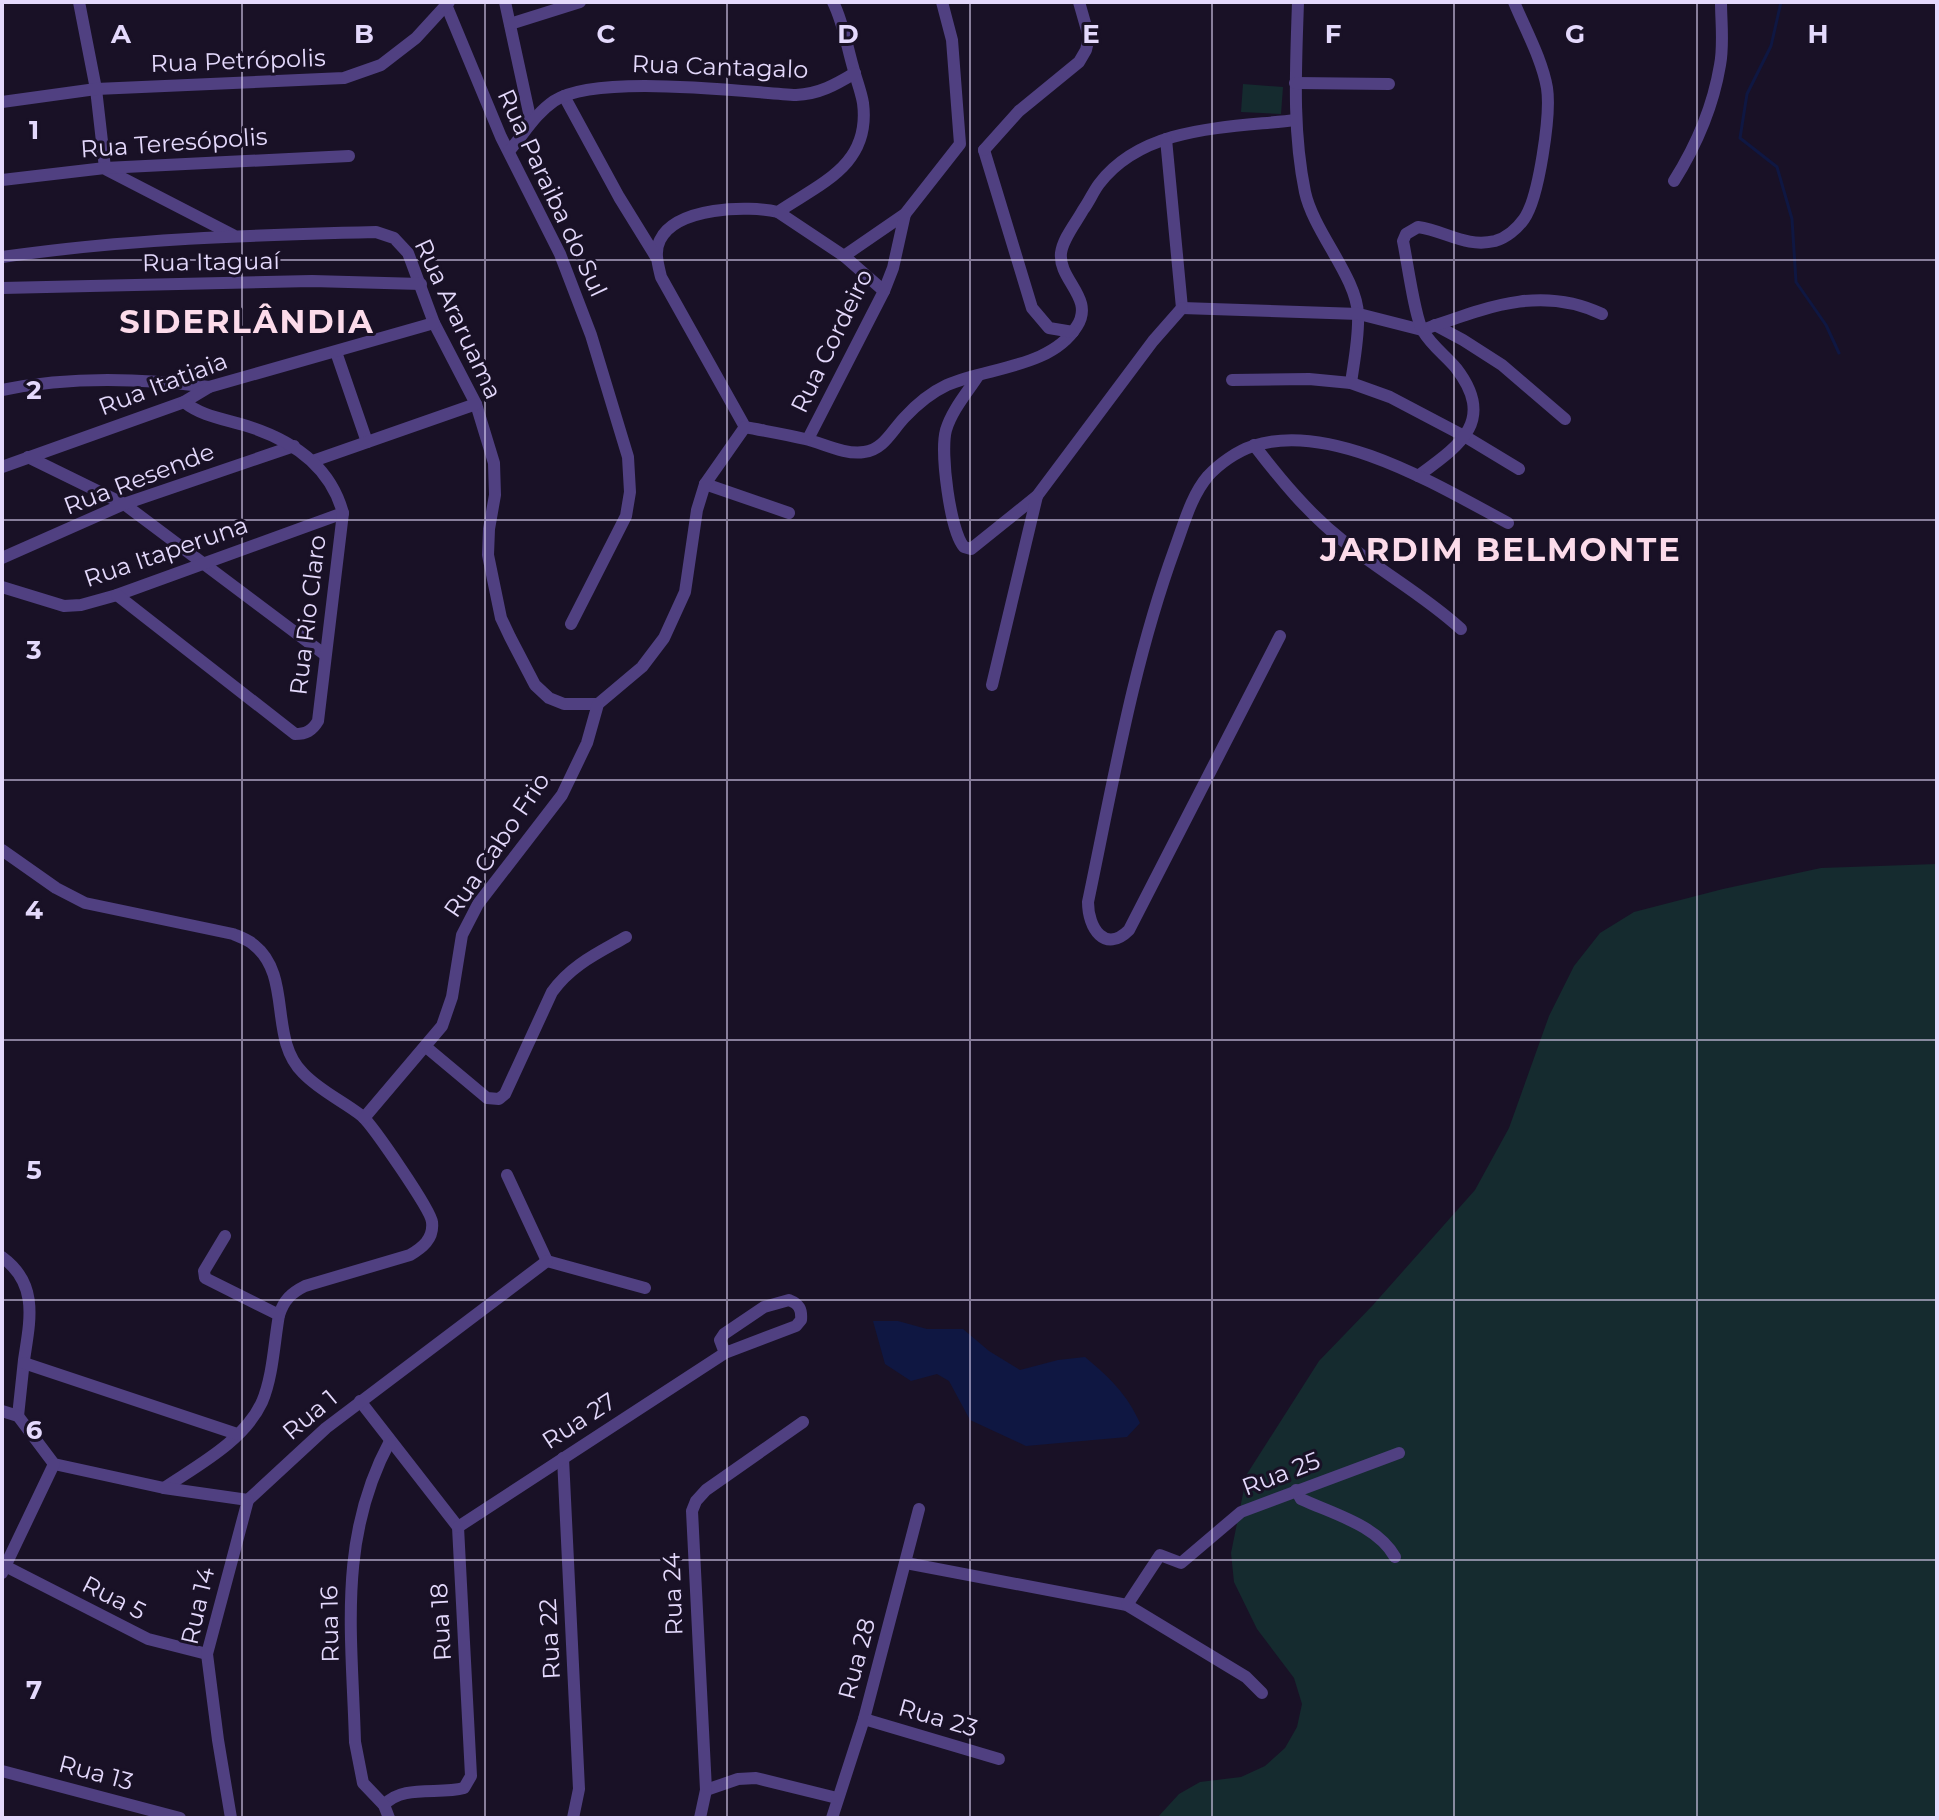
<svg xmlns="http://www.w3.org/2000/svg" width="1939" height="1820" viewBox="0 0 1939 1820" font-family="Montserrat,sans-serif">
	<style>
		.green { fill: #152b2f }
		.water { fill: #0f1742 }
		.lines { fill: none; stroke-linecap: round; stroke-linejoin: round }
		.stream { stroke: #0f1742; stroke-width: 3 }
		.minor { stroke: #504081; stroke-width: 12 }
		.grid { fill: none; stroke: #e4d9fc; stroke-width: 2; stroke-opacity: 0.55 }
		.labels { text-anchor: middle; stroke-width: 6; stroke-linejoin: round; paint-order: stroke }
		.street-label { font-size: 24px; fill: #e4d9fc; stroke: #191126 }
		.district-label { font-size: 32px; font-weight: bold; letter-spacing: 2px; fill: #fcdbea; stroke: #191126 }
		.grid-label { font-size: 26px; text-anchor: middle; font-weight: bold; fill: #e4d9fc; stroke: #191126; stroke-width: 6; stroke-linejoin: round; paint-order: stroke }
	</style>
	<rect width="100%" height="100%" fill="#191126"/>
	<g class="green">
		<path d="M 1243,84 L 1283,87 L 1281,114 L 1241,112 Z"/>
		<path d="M 1937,864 L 1937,1818 L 1157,1818 L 1179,1794 L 1200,1782 L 1241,1777 L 1265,1766 L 1285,1748 L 1297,1727 L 1302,1704 L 1294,1678 L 1257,1629 L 1234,1582 L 1231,1553 L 1247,1474 L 1319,1361 L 1373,1305 L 1475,1190 L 1509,1128 L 1549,1016 L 1574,966 L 1600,933 L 1634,912 L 1723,889 L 1821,868 Z"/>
	</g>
	<path class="water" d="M 873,1321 L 898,1321 L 927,1329 L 963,1329 L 989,1351 L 1020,1370 L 1058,1360 L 1085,1357 C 1109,1377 1127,1394 1140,1423 L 1127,1437 L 1026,1446 L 970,1420 L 949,1381 L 937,1374 L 911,1381 L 885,1364 Z"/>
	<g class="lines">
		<path class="stream" d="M 1781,2 L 1771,46 L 1747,94 L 1740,138 L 1777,167 L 1792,219 L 1796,282 L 1826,325 L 1839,353"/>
		<g class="minor">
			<path d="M 79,2 L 96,89 L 105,168"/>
			<path d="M 505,2 L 531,122"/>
			<path d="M 833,2 C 843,22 847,46 853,67 C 856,79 861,91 863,103 C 871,165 821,183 778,212 C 748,205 676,207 660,240 C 654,252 658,264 661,277 L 745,427 C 765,431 785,434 805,439 C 823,443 844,455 864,452 C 883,450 891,432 904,418 C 916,405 930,393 947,385 C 988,367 1051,368 1077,326 C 1095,298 1058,280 1061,253 C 1063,238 1076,223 1083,210 C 1089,202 1093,192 1099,184 C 1144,125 1229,128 1296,120"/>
			<path d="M 1298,2 C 1296,66 1292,129 1305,192 C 1314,233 1357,277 1358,315 C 1359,337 1354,361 1351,383"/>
			<path d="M 447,7 L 501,137 L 560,254 L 591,335 L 628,457 L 630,492 L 626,516 L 571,624"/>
			<path d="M 510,24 L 580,2"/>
			<path d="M 1295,83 L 1389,84"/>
			<path d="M 564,96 L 619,197 L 656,257"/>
			<path d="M 2,102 L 96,89 L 344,78 L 381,65 L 416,38 L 449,2"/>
			<path d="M 1166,139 L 1182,308"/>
			<path d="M 984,150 L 1032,308 L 1049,328 L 1073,332"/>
			<path d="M 984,150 L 1019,111 L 1079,62 L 1086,50 L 1089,37 L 1079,2"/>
			<path d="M 509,151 C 524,134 535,114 554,101 C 595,73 743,92 796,95 C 819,94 835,85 855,73"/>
			<path d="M 107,170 L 233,235"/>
			<path d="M 2,180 L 105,168 L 349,156"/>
			<path d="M 1674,181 C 1696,146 1713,107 1720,65 C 1724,45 1721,22 1721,2"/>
			<path d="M 778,212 L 844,256 L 884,291"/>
			<path d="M 844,256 L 905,214 L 960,144 L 952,40 L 942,2"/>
			<path d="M 2,257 C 126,239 251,235 376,232 L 394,238 L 408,253 L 434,323 L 476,404 L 494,463 L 495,495 L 489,529 L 488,555 L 501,618 L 510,637 L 535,685 L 549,698 L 564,704 L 598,704"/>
			<path d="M 2,288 L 312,281 L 421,284"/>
			<path d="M 1182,308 L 1359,314 L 1422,330"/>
			<path d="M 1435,325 L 1463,340 L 1502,365 L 1565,419"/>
			<path d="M 1422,330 C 1483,309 1539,284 1602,314"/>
			<path d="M 336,352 L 367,442"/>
			<path d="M 978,376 C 967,393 952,410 946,430 C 940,452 950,531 964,547 L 971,549 L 1037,496 L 1153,341 L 1182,308"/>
			<path d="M 1232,380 L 1309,379 L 1351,383 L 1390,397 L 1466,437 L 1519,469"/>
			<path d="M 2,390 C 70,376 140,378 209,387"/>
			<path d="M 808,439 L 884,291 L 893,268 L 905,214"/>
			<path d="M 1254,445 C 1280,479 1308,513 1342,540 C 1381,572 1424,595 1461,629"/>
			<path d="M 28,457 L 124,504 L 324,654"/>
			<path d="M 313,461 L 476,404"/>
			<path d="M 2,467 L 184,402 L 209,387 L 434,323"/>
			<path d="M 1418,476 C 1459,446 1497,421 1456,368 C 1446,356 1431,345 1423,331 C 1415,319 1407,260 1403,241 L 1406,234 L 1418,227 C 1446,231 1466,248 1495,241 C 1506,238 1517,229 1524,219 C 1539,198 1551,114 1547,88 C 1542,59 1525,29 1514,2"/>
			<path d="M 705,484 L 789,513"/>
			<path d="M 2,558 L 124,504 L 294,446"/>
			<path d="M 2,587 L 64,606 L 81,605 L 117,595 L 343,513"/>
			<path d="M 117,595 L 295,734 C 306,734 312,731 318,721 L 343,513 C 330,465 292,440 247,426 C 225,419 203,417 184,402"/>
			<path d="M 1280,636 L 1129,930 C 1105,954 1088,928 1088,902 C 1113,783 1133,663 1175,548 C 1184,524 1191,496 1208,476 C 1219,464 1237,451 1253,446 C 1332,420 1440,487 1508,523"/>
			<path d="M 992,685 L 1037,496"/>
			<path d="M 2,850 L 56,888 L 85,903 L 233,934 C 240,937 249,940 254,945 C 293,976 268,1039 303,1073 C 320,1091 343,1101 362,1116 C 373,1126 431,1210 432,1222 C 434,1239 422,1248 410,1255 L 305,1286 C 291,1293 284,1300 279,1315 C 274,1343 273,1376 262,1402 C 244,1441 198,1465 164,1488"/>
			<path d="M 426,1047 L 487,1098 L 499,1099 L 505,1094 L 552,992 C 571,965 598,953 626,937"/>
			<path d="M 364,1118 L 442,1026 L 452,997 L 462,935 L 478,904 L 562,795 L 587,743 L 598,704 L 642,667 L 664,638 L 685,592 L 697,510 L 705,484 L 745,427"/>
			<path d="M 507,1175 L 547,1261"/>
			<path d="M 225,1236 L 204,1271 L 205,1278 L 279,1315"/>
			<path d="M 2,1257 C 39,1284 30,1320 24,1360 C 22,1378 20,1397 18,1416"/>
			<path d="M 547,1261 L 645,1288"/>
			<path d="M 24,1363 L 237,1434"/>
			<path d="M 360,1401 L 458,1527 L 471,1776 L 464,1788 C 439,1795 402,1784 384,1805"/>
			<path d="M 2,1411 L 18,1416 L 54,1464 L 164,1488 L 248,1500 L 326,1428 L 547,1261"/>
			<path d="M 563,1458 L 579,1789 L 573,1818"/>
			<path d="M 1296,1490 L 1301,1499 C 1333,1514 1377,1525 1395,1557"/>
			<path d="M 458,1527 L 725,1353 L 796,1326 L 801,1320 C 802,1309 799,1304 789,1300 L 764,1307 L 724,1334 L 720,1340 L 725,1353"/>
			<path d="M 906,1563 L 1127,1605 L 1246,1677 L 1262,1693"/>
			<path d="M 7,1567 L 148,1639 L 207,1654"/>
			<path d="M 2,1573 L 54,1464"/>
			<path d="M 1127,1605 L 1160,1555 L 1181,1563 L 1241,1512 L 1399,1453"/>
			<path d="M 864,1719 L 999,1759"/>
			<path d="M 2,1771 L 180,1818"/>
			<path d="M 706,1790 L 738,1779 L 756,1778 L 837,1798"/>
			<path d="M 231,1818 L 218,1740 L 207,1654 L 248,1500"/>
			<path d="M 389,1818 L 384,1805 L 363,1783 L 355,1742 C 352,1635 337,1539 390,1441"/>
			<path d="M 700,1818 L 706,1790 L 692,1511 L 696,1501 L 706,1490 L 803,1422"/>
			<path d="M 832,1818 L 864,1719 L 919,1509"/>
		</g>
	</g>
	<path class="grid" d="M 242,2 L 242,1818M 485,2 L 485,1818M 727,2 L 727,1818M 970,2 L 970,1818M 1212,2 L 1212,1818M 1454,2 L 1454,1818M 1697,2 L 1697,1818M 2,260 L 1937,260M 2,520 L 1937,520M 2,780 L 1937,780M 2,1040 L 1937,1040M 2,1300 L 1937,1300M 2,1560 L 1937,1560"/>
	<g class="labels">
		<g class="street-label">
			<text transform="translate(238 61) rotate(-2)" y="8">Rua Petrópolis</text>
			<text transform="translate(720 67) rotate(2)" y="8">Rua Cantagalo</text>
			<text transform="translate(174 143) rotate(-4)" y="8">Rua Teresópolis</text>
			<text transform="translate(552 193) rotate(65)" y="8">Rua Paraiba do Sul</text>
			<text transform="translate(211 262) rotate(-1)" y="8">Rua Itaguaí</text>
			<text transform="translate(458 319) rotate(65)" y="8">Rua Araruama</text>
			<text transform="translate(832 341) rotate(-64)" y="8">Rua Cordeiro</text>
			<text transform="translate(163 384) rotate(-21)" y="8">Rua Itatiaia</text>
			<text transform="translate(139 479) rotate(-21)" y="8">Rua Resende</text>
			<text transform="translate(166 552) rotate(-19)" y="8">Rua Itaperuna</text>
			<text transform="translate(308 615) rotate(-83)" y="8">Rua Rio Claro</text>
			<text transform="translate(497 845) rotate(-56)" y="8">Rua Cabo Frio</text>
			<text transform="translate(310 1415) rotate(-40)" y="8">Rua 1</text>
			<text transform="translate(579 1421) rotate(-33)" y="8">Rua 27</text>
			<text transform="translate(1281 1474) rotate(-21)" y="8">Rua 25</text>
			<text transform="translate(673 1594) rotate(-92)" y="8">Rua 24</text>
			<text transform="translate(114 1598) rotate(27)" y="8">Rua 5</text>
			<text transform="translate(198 1606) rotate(-77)" y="8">Rua 14</text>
			<text transform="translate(441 1622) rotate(-93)" y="8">Rua 18</text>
			<text transform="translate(330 1624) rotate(-91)" y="8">Rua 16</text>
			<text transform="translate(550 1639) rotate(-93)" y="8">Rua 22</text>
			<text transform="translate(857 1659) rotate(-75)" y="8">Rua 28</text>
			<text transform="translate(938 1718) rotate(16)" y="8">Rua 23</text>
			<text transform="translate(96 1773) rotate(15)" y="8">Rua 13</text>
		</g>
		<g class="district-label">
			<text x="247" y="333">SIDERLÂNDIA</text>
			<text x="1501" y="561">JARDIM BELMONTE</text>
		</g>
	</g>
	<g class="grid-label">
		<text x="121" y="43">A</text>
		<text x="364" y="43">B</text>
		<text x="606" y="43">C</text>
		<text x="848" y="43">D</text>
		<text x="1091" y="43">E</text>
		<text x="1333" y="43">F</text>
		<text x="1575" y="43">G</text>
		<text x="1818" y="43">H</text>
		<text x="34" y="139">1</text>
		<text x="34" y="399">2</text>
		<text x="34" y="659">3</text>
		<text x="34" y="919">4</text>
		<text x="34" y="1179">5</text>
		<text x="34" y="1439">6</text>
		<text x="34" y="1699">7</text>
	</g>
	<rect width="1939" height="1820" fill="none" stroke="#e4d9fc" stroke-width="8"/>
</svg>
